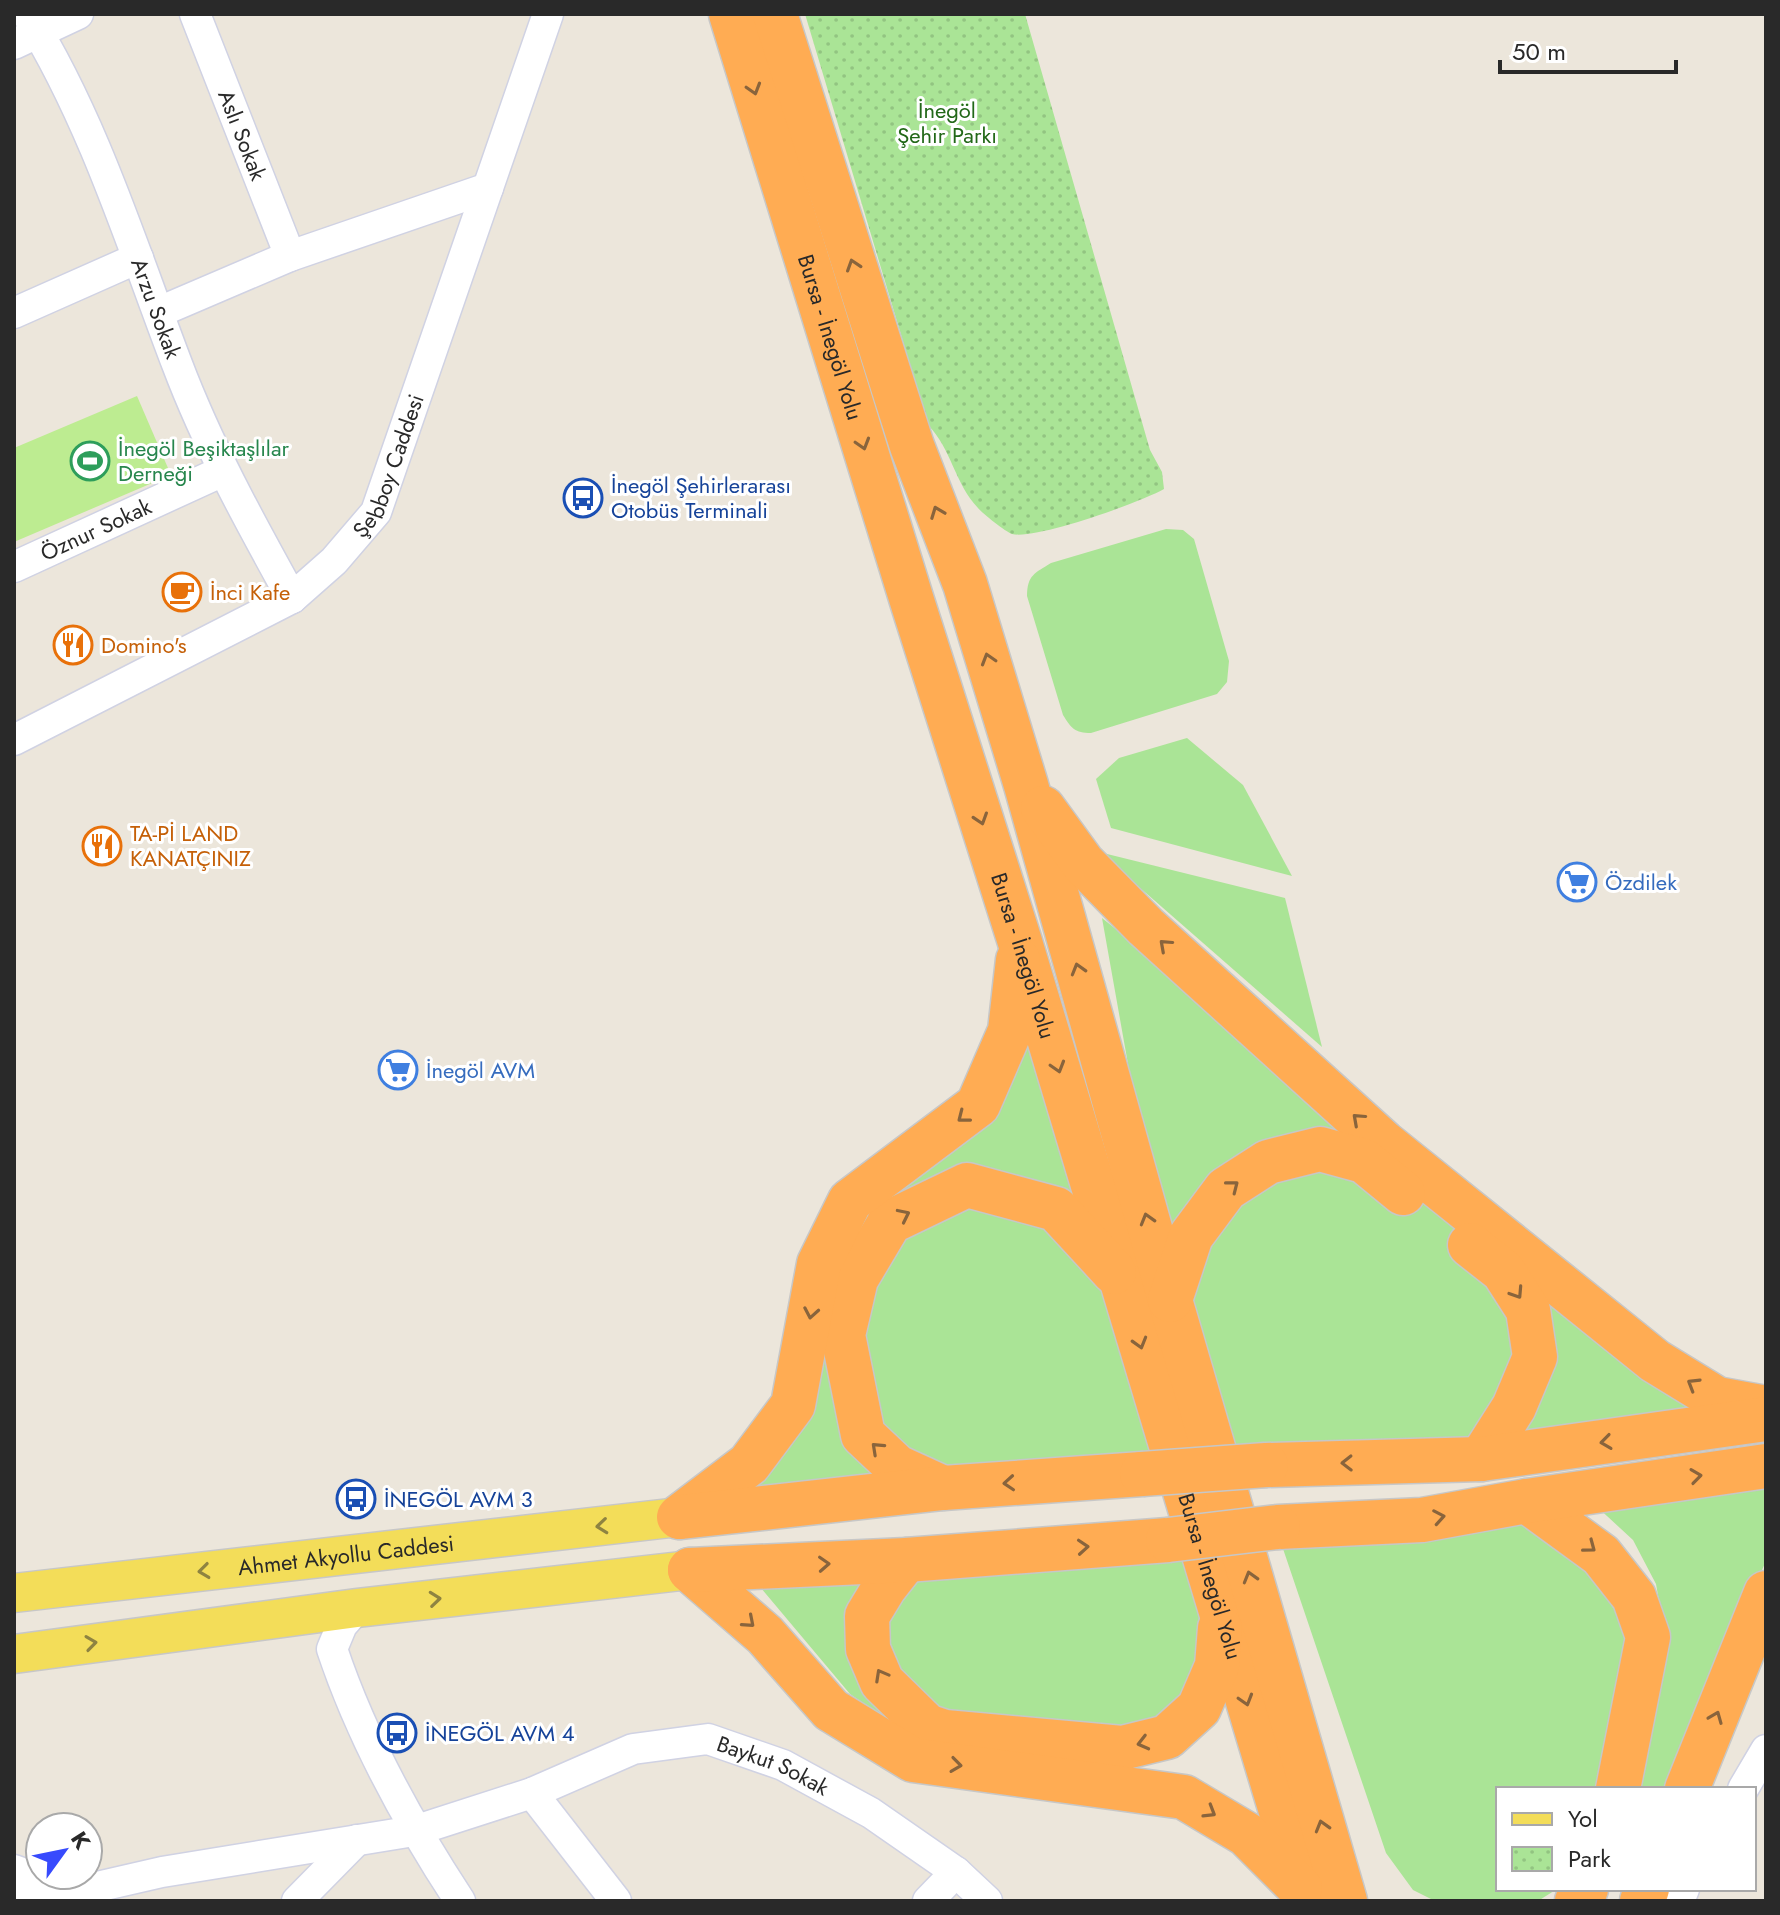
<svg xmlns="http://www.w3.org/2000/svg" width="1780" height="1915" viewBox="0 0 1780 1915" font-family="Jost,sans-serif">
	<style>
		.grass { fill: #aae496 }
		.park { fill: url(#park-dots) }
		.pitch { fill: #bdec91 }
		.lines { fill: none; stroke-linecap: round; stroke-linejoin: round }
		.minor-casing { stroke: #d0d2e3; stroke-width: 33 }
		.major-casing { stroke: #c7c7c7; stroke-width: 41 }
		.highway-casing { stroke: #c7c7c7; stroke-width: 47 }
		.minor { stroke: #fff; stroke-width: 30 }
		.major { stroke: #f3dd59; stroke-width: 38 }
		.highway { stroke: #ffac53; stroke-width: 44 }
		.highway-bridge-casing { stroke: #c7c7c7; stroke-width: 47; stroke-linecap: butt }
		.highway-bridge { stroke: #ffac53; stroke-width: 44 }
		.oneway { stroke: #89643c }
		.oneway2 { stroke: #8e8341 }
		.labels { text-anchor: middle; stroke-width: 6; stroke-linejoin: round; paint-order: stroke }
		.park-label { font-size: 22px; fill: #226818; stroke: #fff }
		.street-label { font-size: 22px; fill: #292929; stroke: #fff }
		.leisure-label { font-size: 22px; fill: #27864d; stroke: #fff; text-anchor: start }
		.transit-label { font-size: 22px; fill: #164399; stroke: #fff; text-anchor: start }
		.food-label { font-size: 22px; fill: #c56008; stroke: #fff; text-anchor: start }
		.shop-label { font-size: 22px; fill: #366cbe; stroke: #fff; text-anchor: start }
	</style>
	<defs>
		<pattern id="park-dots" width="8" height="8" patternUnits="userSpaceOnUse" patternTransform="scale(2)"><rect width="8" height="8" fill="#aae496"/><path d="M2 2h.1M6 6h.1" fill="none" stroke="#92c481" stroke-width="1.8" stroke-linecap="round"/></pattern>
	</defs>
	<rect width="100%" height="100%" fill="#ece6db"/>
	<g class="grass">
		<path d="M 1166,529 L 1183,530 L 1194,539 L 1229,661 L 1227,682 L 1217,694 L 1091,733 C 1075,733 1071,728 1063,715 L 1027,596 C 1027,575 1035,573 1051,563 Z"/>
		<path d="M 1187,738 L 1243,785 L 1292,876 L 1111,828 L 1096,779 L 1119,758 Z"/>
		<path d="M 1099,852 L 1285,898 L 1322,1047 Z"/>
		<path d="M 1102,918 L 1604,1321 L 1766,1408 L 1223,1468 L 1170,1300 Z"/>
		<path d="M 1020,942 L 1182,1471 L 679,1517 L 749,1464 L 850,1201 L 978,1105 Z"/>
		<path d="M 1766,1481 L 1766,1561 L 1738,1624 L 1671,1789 L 1636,1789 L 1667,1646 L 1656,1584 L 1633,1540 L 1594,1504 Z"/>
		<path d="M 1522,1515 L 1588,1562 L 1635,1640 L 1600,1789 L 1498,1789 L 1498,1889 L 1557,1889 L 1538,1901 L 1435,1901 L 1413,1890 L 1386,1853 L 1278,1534 Z"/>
		<path d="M 1199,1536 L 1220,1617 L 1167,1737 L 945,1732 L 882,1682 L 884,1588 L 906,1560 Z"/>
		<path d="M 874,1567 L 855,1618 L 918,1727 L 885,1718 L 850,1694 L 756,1582 Z"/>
	</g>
	<path class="park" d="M 805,14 L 1025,14 L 1150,450 L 1162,472 L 1164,489 C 1141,502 1036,540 1012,534 C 1006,532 983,514 978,508 C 955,484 951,448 928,425 Z"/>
	<path class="pitch" d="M 137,396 L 171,475 L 14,542 L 14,448 Z"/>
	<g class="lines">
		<g class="minor-casing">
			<g id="minor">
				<path id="s1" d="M 27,14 C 94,122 132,246 177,364 C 208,446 250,522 292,598"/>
				<path id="s2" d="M 195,14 L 290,256"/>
				<path d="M 14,44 L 78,14"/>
				<path d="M 159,312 L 290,256 L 488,188"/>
				<path d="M 14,313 L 138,258"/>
				<path id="s3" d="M 14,567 L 223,471"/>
				<path id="s4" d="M 14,740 L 292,598 L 334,561 L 376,512 L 548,14"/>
				<path d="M 357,1608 L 342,1625 L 332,1649 C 362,1739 408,1822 460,1901"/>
				<path d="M 1743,1789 L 1766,1750"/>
				<path d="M 532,1793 L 616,1901"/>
				<path d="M 14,1870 L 69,1890"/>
				<path id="s5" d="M 14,1900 L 75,1892 L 162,1872 L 414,1831 L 532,1793 L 633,1749 L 708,1739 L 783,1765 L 871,1813 L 956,1872 L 987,1901"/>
				<path d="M 297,1901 L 357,1840"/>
				<path d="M 928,1901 L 956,1872"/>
				<path d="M 1679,1901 L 1684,1889"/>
			</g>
		</g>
		<g class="major-casing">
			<g id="major">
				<path id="s6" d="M 14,1593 L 679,1517"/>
				<path d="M 14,1654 L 357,1608 L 690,1570"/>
			</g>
		</g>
		<g class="highway-casing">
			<g id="highway">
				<path id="s7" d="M 731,14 L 912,601 L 1020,942 L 1308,1901"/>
				<path d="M 775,14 L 912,446 L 965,584 L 1026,785 L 1170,1300 L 1345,1901"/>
				<path d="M 1043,808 L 1083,863 L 1146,927 L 1384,1143 L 1655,1361 L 1717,1399 L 1766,1408"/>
				<path d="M 1470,1245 L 1503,1271 L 1528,1310 L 1535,1357 L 1514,1407 L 1481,1459"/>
				<path d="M 1170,1300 L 1191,1236 L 1226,1189 L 1268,1162 L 1320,1149 L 1364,1161 L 1403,1193"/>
				<path d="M 1266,1465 L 1481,1459 L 1766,1419"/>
				<path d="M 943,1488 L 897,1467 L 863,1435 L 843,1335 L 856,1279 L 890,1222 L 967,1185 L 1056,1209 L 1114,1272"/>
				<path d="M 1527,1501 L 1601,1555 L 1634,1597 L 1648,1637 L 1618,1789"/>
				<path d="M 679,1517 L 749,1464 L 793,1405 L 819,1264 L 850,1201 L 978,1105 L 1010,1031 L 1018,960"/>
				<path d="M 681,1517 L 943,1488 L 1142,1474"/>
				<path d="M 1278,1527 L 1422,1520 L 1527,1501 L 1766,1466"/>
				<path d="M 906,1560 L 884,1588 L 867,1616 L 868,1649 L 882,1682 L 927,1726 L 945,1732 L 1122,1748 L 1167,1737 L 1199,1708 L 1217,1666 L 1220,1628"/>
				<path d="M 690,1570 L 765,1635 L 831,1710 L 913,1760 L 1184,1797 L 1246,1834 L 1300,1888"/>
				<path d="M 690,1570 L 906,1560 L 1168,1540"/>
				<path d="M 1687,1789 L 1766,1593"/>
				<path d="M 1577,1901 L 1586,1889"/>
				<path d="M 1642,1901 L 1647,1889"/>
			</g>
		</g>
		<use href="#minor" class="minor"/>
		<use href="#major" class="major"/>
		<use href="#highway" class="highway"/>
		<g class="highway-bridge-casing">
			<g id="highway-bridge">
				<path d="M 1142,1474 L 1266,1465"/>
				<path d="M 1168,1540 L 1278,1527"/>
			</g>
		</g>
		<use href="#highway-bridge" class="highway-bridge"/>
	</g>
	<defs><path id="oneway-chevron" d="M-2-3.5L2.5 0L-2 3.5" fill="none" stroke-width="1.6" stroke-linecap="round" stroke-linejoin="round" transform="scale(2)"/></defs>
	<g class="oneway">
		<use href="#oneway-chevron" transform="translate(754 89) rotate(73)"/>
		<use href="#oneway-chevron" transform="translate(853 265) rotate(-108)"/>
		<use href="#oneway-chevron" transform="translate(863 444) rotate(73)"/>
		<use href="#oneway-chevron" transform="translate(937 512) rotate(-111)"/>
		<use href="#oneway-chevron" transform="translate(988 659) rotate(-107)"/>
		<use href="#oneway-chevron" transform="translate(981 819) rotate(72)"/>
		<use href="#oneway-chevron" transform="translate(1165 945) rotate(-138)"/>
		<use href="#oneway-chevron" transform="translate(1078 969) rotate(-106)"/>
		<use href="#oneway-chevron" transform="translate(1058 1067) rotate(73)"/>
		<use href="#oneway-chevron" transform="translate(963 1117) rotate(142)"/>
		<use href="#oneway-chevron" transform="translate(1358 1119) rotate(-138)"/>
		<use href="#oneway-chevron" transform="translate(1233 1186) rotate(-38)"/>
		<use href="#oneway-chevron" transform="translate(904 1215) rotate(-26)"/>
		<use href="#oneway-chevron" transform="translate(1147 1219) rotate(-106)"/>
		<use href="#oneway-chevron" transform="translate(1517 1293) rotate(57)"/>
		<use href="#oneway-chevron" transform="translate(811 1313) rotate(100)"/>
		<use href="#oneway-chevron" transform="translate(1140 1343) rotate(74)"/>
		<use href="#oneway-chevron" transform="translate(1693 1384) rotate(-149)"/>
		<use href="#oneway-chevron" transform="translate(1606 1442) rotate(172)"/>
		<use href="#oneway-chevron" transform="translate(877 1448) rotate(-137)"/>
		<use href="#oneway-chevron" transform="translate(1347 1463) rotate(179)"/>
		<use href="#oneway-chevron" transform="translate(1696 1476) rotate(-8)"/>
		<use href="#oneway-chevron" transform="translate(1009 1483) rotate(176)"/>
		<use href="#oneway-chevron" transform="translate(1439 1517) rotate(-10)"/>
		<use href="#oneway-chevron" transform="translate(1083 1547) rotate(-4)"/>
		<use href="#oneway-chevron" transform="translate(1590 1547) rotate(37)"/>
		<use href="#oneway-chevron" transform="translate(824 1564) rotate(-3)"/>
		<use href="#oneway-chevron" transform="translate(1250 1577) rotate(-106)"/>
		<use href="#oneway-chevron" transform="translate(749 1622) rotate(41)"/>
		<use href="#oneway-chevron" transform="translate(881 1675) rotate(-119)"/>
		<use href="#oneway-chevron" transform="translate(1246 1700) rotate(73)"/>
		<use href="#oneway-chevron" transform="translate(1716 1717) rotate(-68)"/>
		<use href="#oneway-chevron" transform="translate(1143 1743) rotate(166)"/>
		<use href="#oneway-chevron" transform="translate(956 1765) rotate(8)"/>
		<use href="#oneway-chevron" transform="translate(1210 1812) rotate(31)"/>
		<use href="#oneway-chevron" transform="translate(1322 1826) rotate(-106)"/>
	</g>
	<g class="oneway2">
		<use href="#oneway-chevron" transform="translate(602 1526) rotate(174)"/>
		<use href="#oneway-chevron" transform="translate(204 1571) rotate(173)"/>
		<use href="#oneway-chevron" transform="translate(435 1599) rotate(-6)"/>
		<use href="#oneway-chevron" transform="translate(91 1643) rotate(-8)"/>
	</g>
	<defs>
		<g id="stadium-ring" transform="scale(2)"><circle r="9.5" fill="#fff" stroke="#2e9e5b" stroke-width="1.5"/><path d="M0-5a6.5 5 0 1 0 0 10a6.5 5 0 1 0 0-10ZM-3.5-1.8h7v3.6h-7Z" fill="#2e9e5b"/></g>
		<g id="bus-ring" transform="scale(2)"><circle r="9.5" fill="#fff" stroke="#1a4fb4" stroke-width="1.5"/><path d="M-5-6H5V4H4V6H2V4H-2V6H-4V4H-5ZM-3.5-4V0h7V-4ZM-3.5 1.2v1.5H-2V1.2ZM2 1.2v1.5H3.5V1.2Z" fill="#1a4fb4"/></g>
		<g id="cafe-ring" transform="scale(2)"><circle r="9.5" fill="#fff" stroke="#e8710a" stroke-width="1.5"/><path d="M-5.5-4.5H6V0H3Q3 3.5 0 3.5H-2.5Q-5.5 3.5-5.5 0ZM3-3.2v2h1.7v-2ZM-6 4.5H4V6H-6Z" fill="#e8710a"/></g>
		<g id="restaurant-ring" transform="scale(2)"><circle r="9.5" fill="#fff" stroke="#e8710a" stroke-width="1.5"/><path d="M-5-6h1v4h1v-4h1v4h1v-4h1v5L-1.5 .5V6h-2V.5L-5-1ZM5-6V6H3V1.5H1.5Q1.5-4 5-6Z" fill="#e8710a"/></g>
		<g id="supermarket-ring" transform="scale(2)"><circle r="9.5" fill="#fff" stroke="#3f7fe0" stroke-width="1.5"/><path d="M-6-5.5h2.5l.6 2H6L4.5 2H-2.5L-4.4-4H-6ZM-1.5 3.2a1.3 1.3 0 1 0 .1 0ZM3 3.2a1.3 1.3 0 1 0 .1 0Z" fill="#3f7fe0"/></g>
	</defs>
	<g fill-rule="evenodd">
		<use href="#stadium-ring" x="90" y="461"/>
		<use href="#bus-ring" x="583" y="498"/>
		<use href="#cafe-ring" x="182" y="592"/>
		<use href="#restaurant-ring" x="73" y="645"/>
		<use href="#restaurant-ring" x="102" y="846"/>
		<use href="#supermarket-ring" x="1577" y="882"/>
		<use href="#supermarket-ring" x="398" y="1070"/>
		<use href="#bus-ring" x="356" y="1499"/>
		<use href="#bus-ring" x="397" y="1733"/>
	</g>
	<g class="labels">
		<g class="park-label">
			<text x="947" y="118">İnegöl<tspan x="947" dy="25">Şehir Parkı</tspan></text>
		</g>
		<g class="street-label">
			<text dy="8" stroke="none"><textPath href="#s2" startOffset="130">Aslı Sokak</textPath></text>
			<text dy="8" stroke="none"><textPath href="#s1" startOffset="322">Arzu Sokak</textPath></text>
			<text dy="8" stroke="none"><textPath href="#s7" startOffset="338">Bursa - İnegöl Yolu</textPath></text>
			<text dy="8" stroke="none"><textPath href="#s4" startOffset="480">Şebboy Caddesi</textPath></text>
			<text dy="8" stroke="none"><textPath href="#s3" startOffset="90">Öznur Sokak</textPath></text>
			<text dy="8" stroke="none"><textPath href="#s7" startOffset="986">Bursa - İnegöl Yolu</textPath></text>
			<text dy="8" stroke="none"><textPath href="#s6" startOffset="334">Ahmet Akyollu Caddesi</textPath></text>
			<text dy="8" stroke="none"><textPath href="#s7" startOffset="1634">Bursa - İnegöl Yolu</textPath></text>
			<text dy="8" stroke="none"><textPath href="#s5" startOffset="786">Baykut Sokak</textPath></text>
		</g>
		<g class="leisure-label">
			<text x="118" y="456">İnegöl Beşiktaşlılar<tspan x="118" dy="25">Derneği</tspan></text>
		</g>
		<g class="transit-label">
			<text x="611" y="493">İnegöl Şehirlerarası<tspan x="611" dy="25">Otobüs Terminali</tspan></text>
			<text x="384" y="1507">İNEGÖL AVM 3</text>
			<text x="425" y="1741">İNEGÖL AVM 4</text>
		</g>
		<g class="food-label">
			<text x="210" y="600">İnci Kafe</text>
			<text x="101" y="653">Domino's</text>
			<text x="130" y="841">TA-Pİ LAND<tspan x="130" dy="25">KANATÇINIZ</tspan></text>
		</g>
		<g class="shop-label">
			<text x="1605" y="890">Özdilek</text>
			<text x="426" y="1078">İnegöl AVM</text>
		</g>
	</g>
	<rect width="1780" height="1915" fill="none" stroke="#292929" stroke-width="32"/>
	<rect x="1496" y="1787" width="260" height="104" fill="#ffffff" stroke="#a9a9a9" stroke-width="2"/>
	<rect x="1512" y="1813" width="40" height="12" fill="#f3dd59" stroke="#a9a9a9" stroke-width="2"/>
	<text x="1568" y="1827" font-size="24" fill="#292929">Yol</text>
	<rect x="1512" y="1847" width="40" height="24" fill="url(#park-dots)" stroke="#a9a9a9" stroke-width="2"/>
	<text x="1568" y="1867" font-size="24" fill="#292929">Park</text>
	<g transform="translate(64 1851) rotate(57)"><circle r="38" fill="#ffffff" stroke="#a9a9a9" stroke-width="2"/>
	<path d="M0-6L14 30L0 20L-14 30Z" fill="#374afd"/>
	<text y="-12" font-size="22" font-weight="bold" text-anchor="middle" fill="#292929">K</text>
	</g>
	<path d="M1500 60v12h176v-12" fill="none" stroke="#292929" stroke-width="4"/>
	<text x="1512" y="60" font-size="24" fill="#292929" stroke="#ffffff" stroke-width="6" paint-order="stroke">50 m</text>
</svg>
